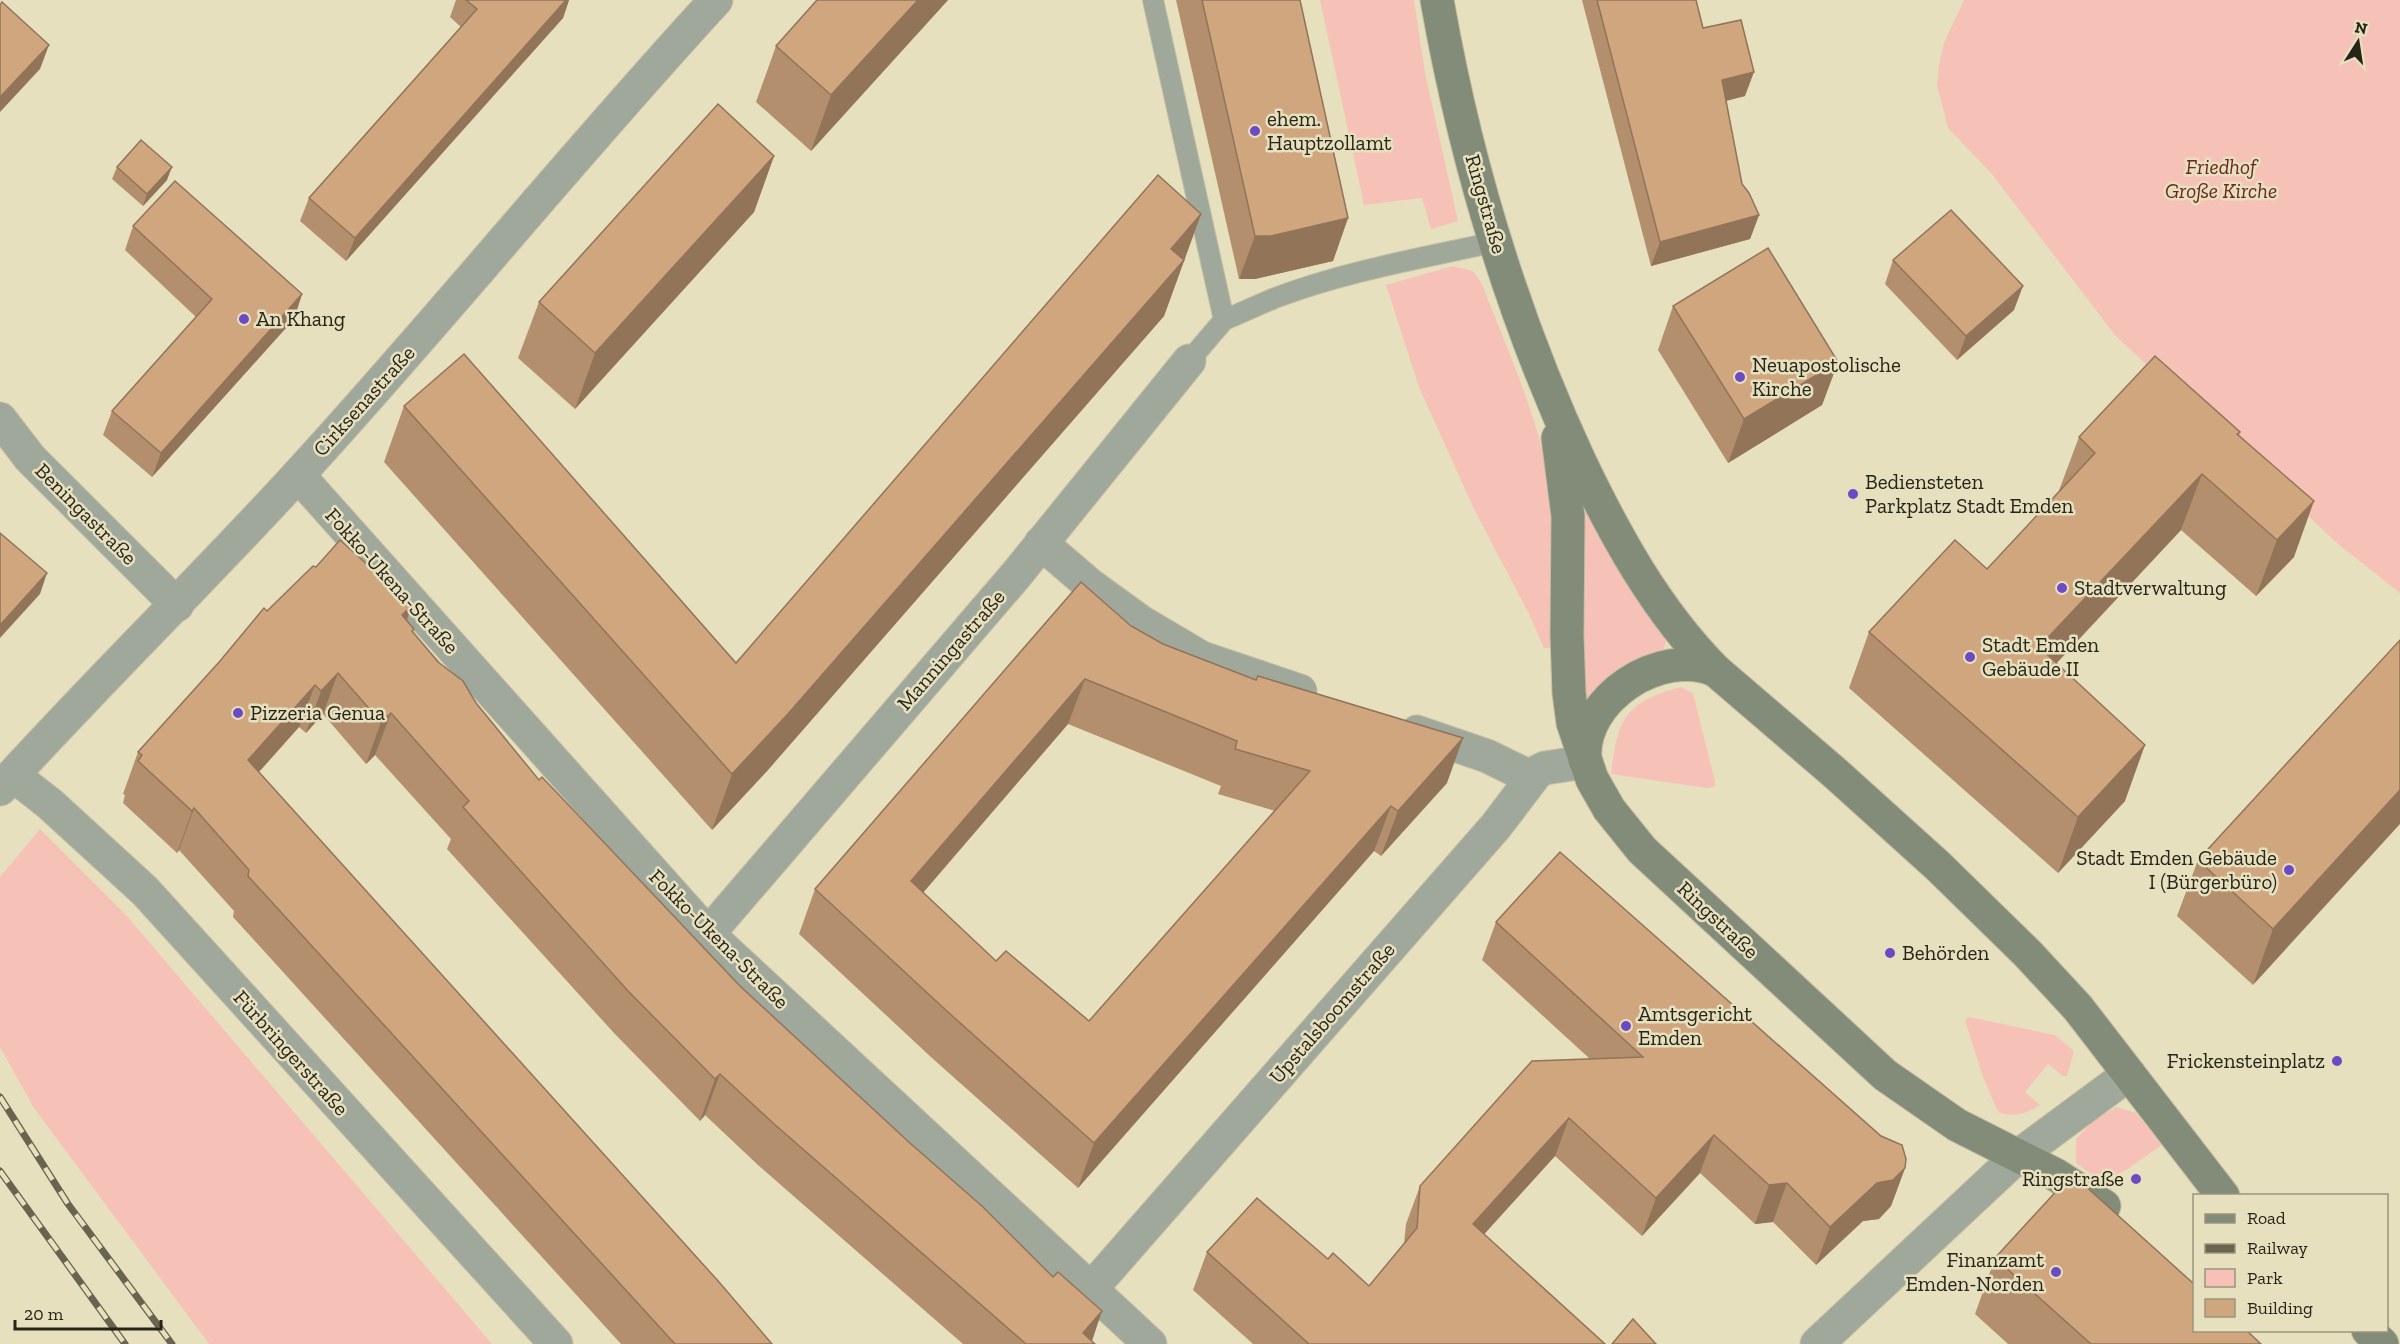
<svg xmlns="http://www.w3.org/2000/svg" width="2400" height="1344" viewBox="0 0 2400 1344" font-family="'Zilla Slab',serif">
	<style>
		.green { fill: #f6c2b8 }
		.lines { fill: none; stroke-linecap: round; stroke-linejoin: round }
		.lane-casing { stroke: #c4bea1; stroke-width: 22 }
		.street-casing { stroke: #c4bea1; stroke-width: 35 }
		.secondary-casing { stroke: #c4bea1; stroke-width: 35 }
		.lane { stroke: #a0a79b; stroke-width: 20 }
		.street { stroke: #a0a79b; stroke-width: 33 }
		.secondary { stroke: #828c79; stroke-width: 33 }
		.rail-casing { stroke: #686450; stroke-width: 7 }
		.rail { stroke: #e6e0bf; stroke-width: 4.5; stroke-dasharray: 14; stroke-linecap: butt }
		.wall { fill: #b38f6d; fill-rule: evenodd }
		.shaded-wall { fill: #927459 }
		.building { fill: #d0a67f; stroke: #927459; stroke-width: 1.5; fill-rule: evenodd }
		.poi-dot { fill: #6c4ac3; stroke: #e6e0bf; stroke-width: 2 }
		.labels { text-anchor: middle; stroke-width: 5; stroke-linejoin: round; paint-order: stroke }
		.poi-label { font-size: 21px; fill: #272418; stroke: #e6e0bf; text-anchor: start }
		.park-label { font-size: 21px; font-style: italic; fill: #6c261c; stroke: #e6e0bf }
		.street-label { font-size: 21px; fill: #272418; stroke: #e6e0bf }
	</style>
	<rect width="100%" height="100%" fill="#e6e0bf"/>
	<g class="green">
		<path d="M 1320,0 L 1414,0 L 1425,73 L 1458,221 L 1431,229 L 1422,198 L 1364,205 Z"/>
		<path d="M 1964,0 L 2400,0 L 2400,593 L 2338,544 L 2115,335 L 1991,173 L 1948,128 L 1937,85 L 1939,65 L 1944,43 Z"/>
		<path d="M 1453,266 L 1473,271 L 1482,284 C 1508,352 1550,442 1553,515 C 1555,559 1551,604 1550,648 L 1544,648 L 1530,616 L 1474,509 L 1419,387 L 1386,285 Z"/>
		<path d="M 1582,505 L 1588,508 L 1662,629 L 1666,640 L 1663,651 L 1594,702 L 1585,702 L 1579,659 Z"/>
		<path d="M 1681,687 L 1693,693 L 1715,781 L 1714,787 L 1707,788 L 1611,774 C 1617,719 1625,702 1681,687 Z"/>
		<path d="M 40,829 L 126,915 L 492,1344 L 209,1344 L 34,1108 L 0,1047 L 0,877 Z"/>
		<path d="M 1969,1017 L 2055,1035 L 2074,1051 L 2067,1076 L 2063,1076 L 2048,1064 L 2025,1092 L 2040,1105 C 2026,1114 2014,1118 1998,1112 L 1983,1077 L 1965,1020 Z"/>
		<path d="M 2116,1107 L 2136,1113 L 2162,1145 L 2123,1172 L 2102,1182 L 2076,1163 L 2076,1139 L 2093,1121 Z"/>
	</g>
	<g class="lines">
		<g class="lane-casing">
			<g id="lane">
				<path d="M 1153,0 L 1224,320 L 1189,361"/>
				<path d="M 1224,320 C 1241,313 1258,305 1275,298 C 1346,271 1422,258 1495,242"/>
			</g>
		</g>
		<g class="street-casing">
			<g id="street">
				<path d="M 0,419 L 30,458 L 177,605"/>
				<path d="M 298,475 L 708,934 L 1150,1344"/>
				<path d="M 1041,543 L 1090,585 L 1141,622 L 1202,658 L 1300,691"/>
				<path d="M 1417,732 L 1487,756 L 1532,778"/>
				<path d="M 13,775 L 50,804 L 145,891 L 556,1344"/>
				<path d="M 0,789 C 97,682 201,581 298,475 C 441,319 573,155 716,0"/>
				<path d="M 708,934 L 1016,575 L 1189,361"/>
				<path d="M 1091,1289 L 1496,826 L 1537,772 L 1545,768 L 1585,762"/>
				<path d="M 1817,1344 L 2018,1156 L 2129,1074"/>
			</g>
		</g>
		<g class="secondary-casing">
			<g id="secondary">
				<path d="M 1437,0 C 1465,159 1512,316 1580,462 C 1616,537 1656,610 1715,670 L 1835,773 L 1938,866 L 2028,954 L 2078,1008 L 2223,1196"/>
				<path d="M 1558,438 L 1568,516 L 1567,635 L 1569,693 L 1573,723 L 1592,779 L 1609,809 L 1642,850 L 1885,1075 L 1957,1125 L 2056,1175 L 2104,1206"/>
				<path d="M 1585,760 C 1580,699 1660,647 1715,670"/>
				<path d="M 2368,1330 L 2382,1344"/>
			</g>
		</g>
		<use href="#lane" class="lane"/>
		<use href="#street" class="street"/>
		<use href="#secondary" class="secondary"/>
		<g class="rail-casing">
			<g id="rail">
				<path d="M 0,1097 L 68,1204 L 172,1344"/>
				<path d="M 0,1171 L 125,1344"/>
			</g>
		</g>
		<use href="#rail" class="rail"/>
	</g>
	<g class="wall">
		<path d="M 456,0 L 569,0 L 563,18 L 346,261 L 300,221 L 309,198 L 461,27 L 450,17 Z"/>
		<path d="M 948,0 L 811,151 L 756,102 L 776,46 Z"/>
		<path d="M 1176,0 L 1300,0 L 1348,218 L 1333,261 L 1255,279 L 1239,279 Z"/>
		<path d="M 1582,0 L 1696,0 L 1703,28 L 1745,96 L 1726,101 L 1742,184 L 1759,215 L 1750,239 L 1651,266 Z"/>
		<path d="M 774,156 L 754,212 L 575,409 L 518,358 L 539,302 Z"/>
		<path d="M 117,167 L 167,180 L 143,206 L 112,179 Z"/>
		<path d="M 1201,214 L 1164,316 L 767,771 L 712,830 L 384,462 L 404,406 L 736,663 Z"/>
		<path d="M 133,226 L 302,294 L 294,319 L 152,477 L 103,435 L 112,411 L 196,317 L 125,250 Z"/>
		<path d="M 1893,260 L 2014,310 L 1957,360 L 1885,284 Z"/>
		<path d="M 1673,306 L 1838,362 L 1822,405 L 1728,463 L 1658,350 Z"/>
		<path d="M 2240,432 L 2239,436 L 2294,557 L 2256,596 L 2181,530 L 2057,663 L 2125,801 L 2058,873 L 1849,688 L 1869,632 L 1987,569 L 2058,493 L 2079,437 Z"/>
		<path d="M 412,605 L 407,621 L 414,629 L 413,632 L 476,703 L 539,780 L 740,986 L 1095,1344 L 963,1344 L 758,1165 L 705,1115 L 700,1121 L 614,1033 L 447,849 L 451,839 L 375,755 L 366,764 L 323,714 L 306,733 L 299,727 L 259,772 L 772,1344 L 621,1344 L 233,917 L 234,911 L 179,850 L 177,853 L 123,803 L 125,795 L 123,794 L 138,752 L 267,611 Z"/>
		<path d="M 1131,626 L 1163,644 L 1447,783 L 1381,856 L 1374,851 L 1078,1188 L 932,1058 L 799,934 L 815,889 ZM 1068,724 L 1221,786 L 1218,794 L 1275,811 L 1089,1021 L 996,961 L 923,893 Z"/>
		<path d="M 2400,640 L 2253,985 L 2177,916 L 2198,860 Z"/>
		<path d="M 1496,922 L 1905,1168 L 1891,1206 L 1879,1219 L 1863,1221 L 1816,1265 L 1773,1222 L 1755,1224 L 1700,1173 L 1642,1236 L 1555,1156 L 1484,1234 L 1605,1344 L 1253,1344 L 1193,1290 L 1207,1252 L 1328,1259 L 1369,1286 L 1404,1244 L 1406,1224 L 1420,1186 L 1590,1059 L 1482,960 Z"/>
		<path d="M 1995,1258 L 2261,1344 L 2008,1344 L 1975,1314 Z"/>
	</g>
	<g class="shaded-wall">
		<path d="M 563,0 L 569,0 L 563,18 L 346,261 L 355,238 Z"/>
		<path d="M 918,0 L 948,0 L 811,151 L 831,95 Z"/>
		<path d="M 49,45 L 40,69 L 0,112 L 0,97 Z"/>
		<path d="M 1754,72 L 1745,96 L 1713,104 L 1722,80 Z"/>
		<path d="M 774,156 L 754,212 L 575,409 L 595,353 Z"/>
		<path d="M 172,167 L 167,180 L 143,206 L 147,194 Z"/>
		<path d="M 1201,214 L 1164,316 L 767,771 L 712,830 L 732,774 Z"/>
		<path d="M 1759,215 L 1750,239 L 1651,266 L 1660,242 Z"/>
		<path d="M 1348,218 L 1333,261 L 1255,279 L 1239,279 L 1255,236 Z"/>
		<path d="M 2023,286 L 2014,310 L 1957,360 L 1966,336 Z"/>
		<path d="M 302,294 L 294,319 L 152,477 L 161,453 Z"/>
		<path d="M 1838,362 L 1822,405 L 1728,463 L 1744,419 Z"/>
		<path d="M 2202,474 L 2181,530 L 2019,703 L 2039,647 Z"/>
		<path d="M 2314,501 L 2294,557 L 2256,596 L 2277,540 Z"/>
		<path d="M 47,573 L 40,594 L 0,638 L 0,625 Z"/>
		<path d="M 412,605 L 397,647 L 402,615 Z"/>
		<path d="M 338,673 L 323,714 L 306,733 L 321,691 Z"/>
		<path d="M 1085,679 L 1068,724 L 894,926 L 911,881 Z"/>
		<path d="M 315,685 L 299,727 L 232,802 L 248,760 Z"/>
		<path d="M 391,713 L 375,755 L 366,764 L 381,722 Z"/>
		<path d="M 1463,738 L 1447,783 L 1381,856 L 1398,811 Z"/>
		<path d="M 2145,745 L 2125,801 L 2058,873 L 2078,817 Z"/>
		<path d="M 2400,790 L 2400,824 L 2253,985 L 2273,929 Z"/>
		<path d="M 1391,806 L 1374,851 L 1078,1188 L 1094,1143 Z"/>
		<path d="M 194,808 L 179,850 L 177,853 L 192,811 Z"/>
		<path d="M 720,1074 L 705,1115 L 700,1121 L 715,1079 Z"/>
		<path d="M 1569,1118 L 1555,1156 L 1459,1262 L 1473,1224 Z"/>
		<path d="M 1714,1135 L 1700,1173 L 1642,1236 L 1656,1198 Z"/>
		<path d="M 1905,1168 L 1891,1206 L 1879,1219 L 1863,1221 L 1816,1265 L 1830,1227 L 1877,1183 Z"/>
		<path d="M 1787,1183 L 1773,1222 L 1755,1224 L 1769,1185 Z"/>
		<path d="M 1102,1311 L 1091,1344 L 1083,1333 Z"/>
	</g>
	<g class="building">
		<path d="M 466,0 L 566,0 L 355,238 L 309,198 L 477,9 Z"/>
		<path d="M 817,0 L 918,0 L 831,95 L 776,46 Z"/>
		<path d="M 1202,0 L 1300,0 L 1348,218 L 1271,236 L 1255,236 Z"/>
		<path d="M 1597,0 L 1696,0 L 1703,28 L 1741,20 L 1754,72 L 1722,80 L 1742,184 L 1749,193 L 1759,215 L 1660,242 Z"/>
		<path d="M 2,2 L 49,45 L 0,97 L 0,5 Z"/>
		<path d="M 718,104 L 774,156 L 595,353 L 539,302 Z"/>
		<path d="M 141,140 L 172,167 L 147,194 L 117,167 Z"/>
		<path d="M 1158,175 L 1201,214 L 1171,249 L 1184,260 L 787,715 L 732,774 L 404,406 L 464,354 L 736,663 Z"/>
		<path d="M 175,181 L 302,294 L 161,453 L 112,411 L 212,299 L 133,226 Z"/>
		<path d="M 1951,210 L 2023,286 L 1966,336 L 1893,260 Z"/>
		<path d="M 1768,248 L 1838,362 L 1744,419 L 1673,306 Z"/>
		<path d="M 2155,356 L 2240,432 L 2237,434 L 2314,501 L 2277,540 L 2202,474 L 2039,647 L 2145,745 L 2078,817 L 1869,632 L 1955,540 L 1987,569 L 2095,453 L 2079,437 Z"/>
		<path d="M 0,533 L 47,573 L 0,625 Z"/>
		<path d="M 340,540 L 412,605 L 402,615 L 414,629 L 412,631 L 438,662 L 463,681 L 476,703 L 539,780 L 542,777 L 740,986 L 911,1144 L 983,1207 L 1053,1277 L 1058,1272 L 1102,1311 L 1083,1333 L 1095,1344 L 1026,1344 L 773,1123 L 720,1074 L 715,1079 L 629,992 L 463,807 L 469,801 L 391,713 L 381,722 L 338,673 L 321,691 L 315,685 L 248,760 L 719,1282 L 772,1344 L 675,1344 L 248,876 L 249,870 L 194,808 L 192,811 L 138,761 L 142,755 L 138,752 L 220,661 L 264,608 L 267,611 L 313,566 L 316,567 Z"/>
		<path d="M 1081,582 L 1131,626 L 1163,644 L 1256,680 L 1258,676 L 1463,738 L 1398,811 L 1391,806 L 1094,1143 L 949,1013 L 815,889 ZM 1085,679 L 1237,741 L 1235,749 L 1310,771 L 1089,1021 L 1006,951 L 996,961 L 911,881 Z"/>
		<path d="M 2400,640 L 2400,790 L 2273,929 L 2198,860 Z"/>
		<path d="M 1560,852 L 1881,1136 L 1902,1145 L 1906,1159 L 1905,1168 L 1893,1180 L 1877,1183 L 1830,1227 L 1787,1183 L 1769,1185 L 1714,1135 L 1656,1198 L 1569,1118 L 1473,1224 L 1605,1344 L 1309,1344 L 1207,1252 L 1257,1198 L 1328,1259 L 1333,1253 L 1369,1286 L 1417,1228 L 1420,1186 L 1532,1061 L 1643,1057 L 1496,922 Z"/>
		<path d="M 2072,1174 L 2194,1284 L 2194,1330 L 2246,1330 L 2261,1344 L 2091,1344 L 1995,1258 Z"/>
		<path d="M 1633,1319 L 1656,1344 L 1612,1344 Z"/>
	</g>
	<g class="poi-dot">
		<circle cx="1255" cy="131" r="6"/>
		<circle cx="244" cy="319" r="6"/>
		<circle cx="1740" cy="377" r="6"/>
		<circle cx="1853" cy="494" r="6"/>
		<circle cx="2062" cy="588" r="6"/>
		<circle cx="1970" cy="657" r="6"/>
		<circle cx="238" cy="713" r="6"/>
		<circle cx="2289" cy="870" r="6"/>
		<circle cx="1890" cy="953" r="6"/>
		<circle cx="1626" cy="1026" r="6"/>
		<circle cx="2337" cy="1061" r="6"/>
		<circle cx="2136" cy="1179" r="6"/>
		<circle cx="2056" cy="1272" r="6"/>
	</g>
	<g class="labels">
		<g class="poi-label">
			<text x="1267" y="126">ehem.<tspan x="1267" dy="24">Hauptzollamt</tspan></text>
			<text x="256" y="326">An Khang</text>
			<text x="1752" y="372">Neuapostolische<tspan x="1752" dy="24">Kirche</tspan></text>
			<text x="1865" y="489">Bediensteten<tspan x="1865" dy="24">Parkplatz Stadt Emden</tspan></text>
			<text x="2074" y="595">Stadtverwaltung</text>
			<text x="1982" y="652">Stadt Emden<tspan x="1982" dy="24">Gebäude II</tspan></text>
			<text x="250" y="720">Pizzeria Genua</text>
			<text x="2277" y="865" text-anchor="end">Stadt Emden Gebäude<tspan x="2277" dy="24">I (Bürgerbüro)</tspan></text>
			<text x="1902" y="960">Behörden</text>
			<text x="1638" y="1021">Amtsgericht<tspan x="1638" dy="24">Emden</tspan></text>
			<text x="2325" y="1068" text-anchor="end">Frickensteinplatz</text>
			<text x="2124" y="1186" text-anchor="end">Ringstraße</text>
			<text x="2044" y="1267" text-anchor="end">Finanzamt<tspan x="2044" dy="24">Emden-Norden</tspan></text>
		</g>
		<g class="park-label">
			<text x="2221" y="174">Friedhof<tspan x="2221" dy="24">Große Kirche</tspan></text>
		</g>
		<g class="street-label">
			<text transform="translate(1486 204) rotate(74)" y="7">Ringstraße</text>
			<text transform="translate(364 401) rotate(-48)" y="7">Cirksenastraße</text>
			<text transform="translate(86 514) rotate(45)" y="7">Beningastraße</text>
			<text transform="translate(392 581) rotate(48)" y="7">Fokko-Ukena-Straße</text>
			<text transform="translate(951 650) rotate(-49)" y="7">Manningastraße</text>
			<text transform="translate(1718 920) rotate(43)" y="7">Ringstraße</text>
			<text transform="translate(719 939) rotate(45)" y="7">Fokko-Ukena-Straße</text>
			<text transform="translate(1332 1013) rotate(-49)" y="7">Upstalsboomstraße</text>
			<text transform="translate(291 1053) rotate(48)" y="7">Fürbringerstraße</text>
		</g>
	</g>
	<rect x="2193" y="1194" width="195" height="138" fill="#e6e0bf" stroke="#9a957c" stroke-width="1.5"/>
	<rect x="2205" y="1214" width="30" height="9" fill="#828c79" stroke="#9a957c" stroke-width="1.5"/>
	<text x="2247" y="1224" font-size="18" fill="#272418">Road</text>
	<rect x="2205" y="1244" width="30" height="9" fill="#686450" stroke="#9a957c" stroke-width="1.5"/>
	<text x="2247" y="1254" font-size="18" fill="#272418">Railway</text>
	<rect x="2205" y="1269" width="30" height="18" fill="#f6c2b8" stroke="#9a957c" stroke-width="1.5"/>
	<text x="2247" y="1284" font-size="18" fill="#272418">Park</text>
	<rect x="2205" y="1299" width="30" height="18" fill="#d0a67f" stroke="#9a957c" stroke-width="1.5"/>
	<text x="2247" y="1314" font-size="18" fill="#272418">Building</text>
	<g transform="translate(2358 42) rotate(12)" stroke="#e6e0bf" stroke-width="4.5" paint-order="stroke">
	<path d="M0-4.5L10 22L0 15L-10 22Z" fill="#272418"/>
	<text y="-9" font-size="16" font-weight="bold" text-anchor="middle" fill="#272418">N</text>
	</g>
	<path d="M15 1320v9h146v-9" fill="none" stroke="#272418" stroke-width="3"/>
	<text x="24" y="1320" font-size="18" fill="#272418" stroke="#e6e0bf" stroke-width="4.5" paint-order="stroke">20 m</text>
</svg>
